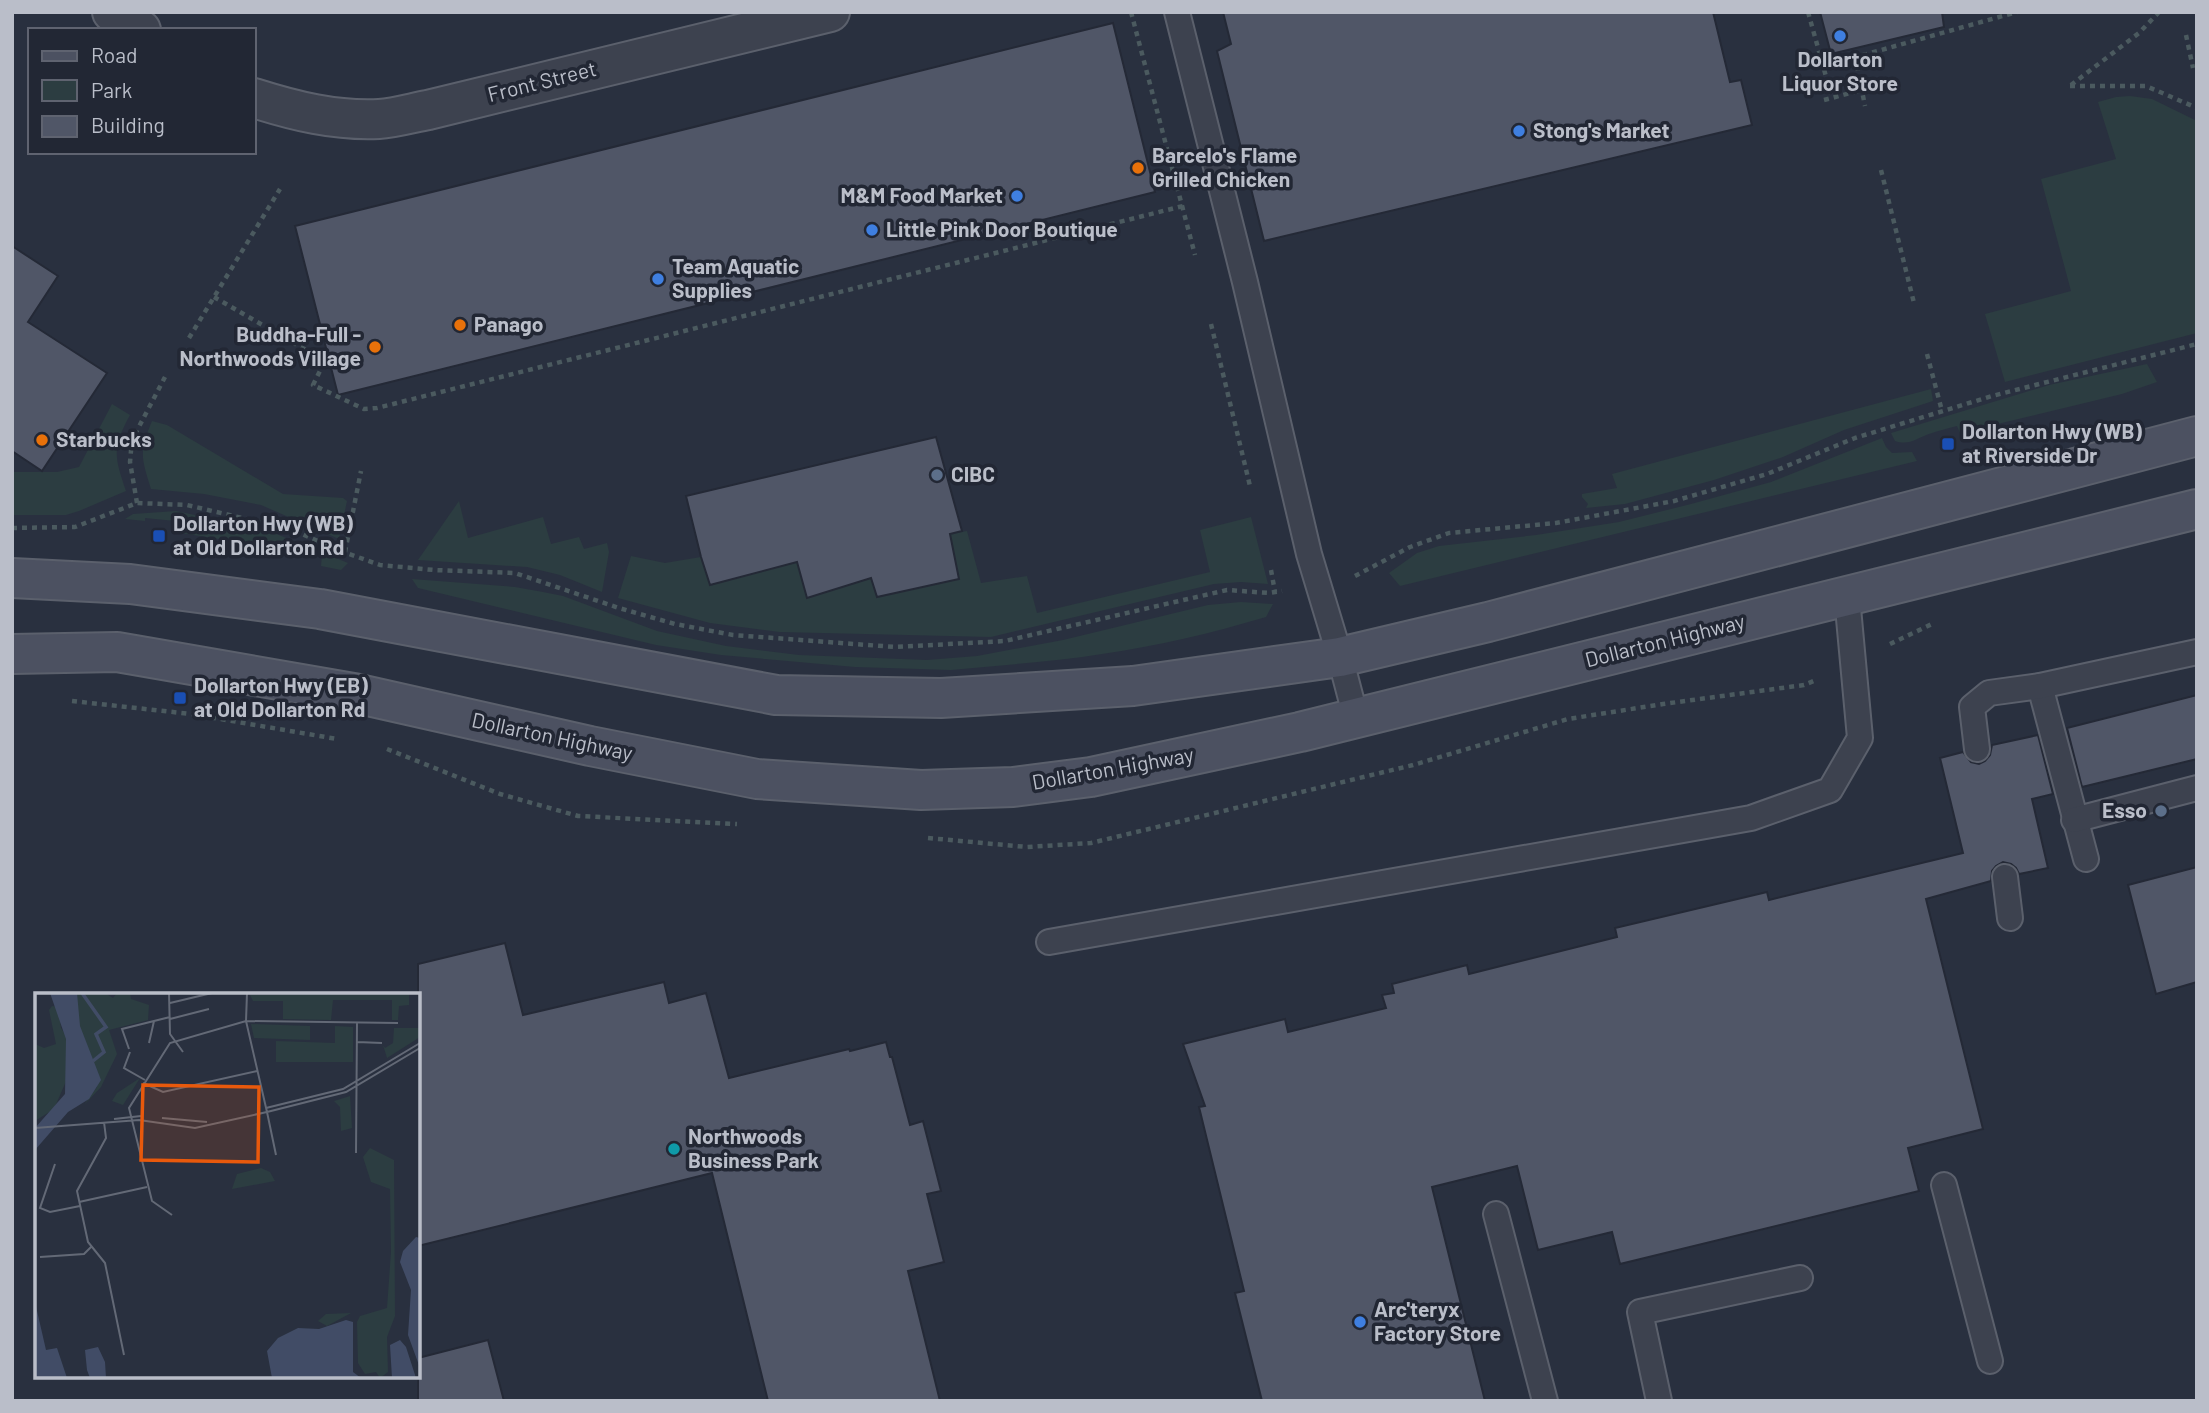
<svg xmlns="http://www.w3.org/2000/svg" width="2209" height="1413" viewBox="0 0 2209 1413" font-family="Barlow,sans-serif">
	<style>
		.green { fill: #2c3d41 }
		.building { fill: #505667; stroke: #242936; stroke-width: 2 }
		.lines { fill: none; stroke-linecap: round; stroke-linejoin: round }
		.service-casing { stroke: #5b606c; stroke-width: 28 }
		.minor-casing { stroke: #5b606c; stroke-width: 42 }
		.secondary-casing { stroke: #5b606c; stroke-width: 42 }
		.path { stroke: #4b5a5f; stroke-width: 4.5; stroke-dasharray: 5 5; stroke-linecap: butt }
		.service { stroke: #3d424f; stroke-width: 24 }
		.minor { stroke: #3d424f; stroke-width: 38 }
		.secondary { stroke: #4c5161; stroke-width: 38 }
		.shop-dot { fill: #3f7fe0; stroke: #222734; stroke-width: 2.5 }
		.food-dot { fill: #e8710a; stroke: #222734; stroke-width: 2.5 }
		.transit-dot { fill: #1a4fb4; stroke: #222734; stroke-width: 2.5 }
		.service-dot { fill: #5c6f8a; stroke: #222734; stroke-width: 2.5 }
		.culture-dot { fill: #0f9aa8; stroke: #222734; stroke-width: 2.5 }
		.labels { text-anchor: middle; stroke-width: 7; stroke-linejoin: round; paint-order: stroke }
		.poi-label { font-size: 21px; font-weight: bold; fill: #babec9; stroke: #222734; text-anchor: start }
		.street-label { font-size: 21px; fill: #babec9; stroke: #222734 }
		.inset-river { fill: none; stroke: #414c66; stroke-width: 3.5 }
		.inset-road { fill: none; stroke: #636976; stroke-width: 2 }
		.view { fill: #e8590c; fill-opacity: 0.15; stroke: #e8590c; stroke-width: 3.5 }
		.inset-edge { fill: none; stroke: #babec9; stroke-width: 3.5 }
	</style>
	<rect width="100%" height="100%" fill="#29303f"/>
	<g class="green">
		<path d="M 2130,96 L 2152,99 L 2197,121 L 2197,333 L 2005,382 L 1985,314 L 2071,291 L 2041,179 L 2116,159 L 2098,102 L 2116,97 Z"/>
		<path d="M 2147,364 L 2157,382 L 2122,394 L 1960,433 L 1957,426 C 1948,428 1938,431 1929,434 C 1917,438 1909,446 1895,441 L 1891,433 L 2049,385 Z"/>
		<path d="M 1931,389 L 1933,401 L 1844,430 L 1783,457 L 1714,480 L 1625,504 L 1586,508 L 1588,504 L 1582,497 L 1582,494 L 1617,488 L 1612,474 Z"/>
		<path d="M 112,404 L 130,415 C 112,448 114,456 126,491 L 79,511 L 66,515 L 12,515 L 12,472 L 57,472 L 79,467 Z"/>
		<path d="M 152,421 L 167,425 L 283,494 L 343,498 L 347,501 L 339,539 L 261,505 L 204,494 L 151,489 C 141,457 139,452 152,421 Z"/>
		<path d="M 1882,438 L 1886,447 L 1892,453 L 1912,452 L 1917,461 L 1400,586 L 1389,573 L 1417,553 L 1439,546 L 1536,535 L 1619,522 L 1691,504 L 1771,482 Z"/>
		<path d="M 459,501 L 468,538 L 543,517 L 551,544 L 579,537 L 584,549 L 607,543 L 609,552 L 602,592 L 560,575 L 527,567 L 418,560 Z"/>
		<path d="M 176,511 L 269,531 L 348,563 L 341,570 L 321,566 L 322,555 L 174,532 L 175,521 L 145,518 L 145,521 L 125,519 L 133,514 Z"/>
		<path d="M 1251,517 L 1268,584 L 1241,582 L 1214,584 L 991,637 L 780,632 L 710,623 L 618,598 L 631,556 L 665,563 L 701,557 L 711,585 L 797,562 L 807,598 L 871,578 L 877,596 L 958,579 L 950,534 L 967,531 L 981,583 L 1027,576 L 1037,613 L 1210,572 L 1200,530 Z"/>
		<path d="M 412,579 L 515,587 L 543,592 L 563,596 L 657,631 L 726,646 L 799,655 L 927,660 L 977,656 L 1063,640 L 1208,605 L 1241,602 L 1273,604 L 1266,617 C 1212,633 1158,646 1102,654 C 1052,662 1001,665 951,670 L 855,667 L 721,655 L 656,645 L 418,588 Z"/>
	</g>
	<g class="building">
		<path d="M 1223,12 L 1713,12 L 1730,82 L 1741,80 L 1752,125 L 1264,241 L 1217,51 L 1231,44 Z"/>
		<path d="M 1820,12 L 1942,12 L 1944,27 L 1831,54 Z"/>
		<path d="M 1113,23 L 1155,192 L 338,395 L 295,226 Z"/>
		<path d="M 12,246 L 58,276 L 28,322 L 107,373 L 42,471 L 12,451 Z"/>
		<path d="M 936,437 L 962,531 L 950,534 L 959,579 L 877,597 L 871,578 L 807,598 L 797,562 L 710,585 L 701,557 L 686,496 Z"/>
		<path d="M 2197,695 L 2197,759 L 2082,787 L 2067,728 Z"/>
		<path d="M 2038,735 L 2053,794 L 2032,799 L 2048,868 L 2019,874 L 2016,868 L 2011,864 L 2003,862 L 1996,866 L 1992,871 L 1991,881 L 1926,899 L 1983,1129 L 1908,1148 L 1919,1191 L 1620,1264 L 1612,1232 L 1538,1250 L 1517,1166 L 1432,1187 L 1485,1401 L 1262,1401 L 1235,1293 L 1244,1291 L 1199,1107 L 1205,1106 L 1183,1044 L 1285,1019 L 1288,1032 L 1386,1008 L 1382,995 L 1394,993 L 1392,984 L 1467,965 L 1469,974 L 1617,937 L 1615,928 L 1767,892 L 1769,900 L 1963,853 L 1940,758 L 1963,752 L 1971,762 L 1979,764 L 1985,761 L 1990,755 L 1992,745 Z"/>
		<path d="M 2197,867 L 2197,982 L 2156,994 L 2128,885 Z"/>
		<path d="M 505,943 L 523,1015 L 664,982 L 669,1003 L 706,993 L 729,1078 L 849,1049 L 850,1051 L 886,1042 L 890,1057 L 892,1057 L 910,1125 L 923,1121 L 941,1191 L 927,1194 L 944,1262 L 908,1271 L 940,1401 L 768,1401 L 712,1173 L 418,1246 L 418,964 Z"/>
		<path d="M 488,1340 L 504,1401 L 418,1401 L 418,1358 Z"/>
	</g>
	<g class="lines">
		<g class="service-casing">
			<g id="service">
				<path d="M 1177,12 L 1245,282 L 1309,554 L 1340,657 L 1356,718"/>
				<path d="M 2040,686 L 2086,859"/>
				<path d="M 1977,749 L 1972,707 L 1989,693 L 2040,686 L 2197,652"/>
				<path d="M 2074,820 L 2197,788"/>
				<path d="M 2005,877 L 2010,918"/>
				<path d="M 1049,942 L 1751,818 L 1830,790 L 1860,738 L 1847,597"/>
				<path d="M 1944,1185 L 1990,1361"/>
				<path d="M 1496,1214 L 1545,1401"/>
				<path d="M 1659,1401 L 1640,1312 L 1800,1278"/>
			</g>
		</g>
		<g class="minor-casing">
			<g id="minor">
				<path d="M 112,12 L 141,30"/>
				<path d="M 254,98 C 295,111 335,121 379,119 C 395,118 412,113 428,110 L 830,12"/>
			</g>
		</g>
		<g class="secondary-casing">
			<g id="secondary">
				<path d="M 12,578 L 130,584 L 320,609 L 776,695 L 941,698 L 1133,686 L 1340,657 L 1488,622 L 2197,436"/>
				<path d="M 12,654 L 117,652 L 359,694 L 590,746 L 757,779 L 921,790 L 1013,787 L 1091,777 L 1300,732 L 2197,509"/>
			</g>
		</g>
		<g class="path">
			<path d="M 1131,12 L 1195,255"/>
			<path d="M 1808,12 L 1832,98"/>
			<path d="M 2186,35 L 2193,68"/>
			<path d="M 1855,56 L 1865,106"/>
			<path d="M 1824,66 L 2017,12"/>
			<path d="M 2071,85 L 2139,33 L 2159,12"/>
			<path d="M 2070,86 L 2146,86 L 2197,108"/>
			<path d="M 1824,100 L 1862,90"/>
			<path d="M 1881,170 L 1914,303"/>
			<path d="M 214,297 L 325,361 L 313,385 L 364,409 L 377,408 L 1187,205"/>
			<path d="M 1211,324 L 1250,486"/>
			<path d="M 189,338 L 280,189"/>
			<path d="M 1927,354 L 1942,411"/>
			<path d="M 137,503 L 130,462 L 132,440 L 165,377"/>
			<path d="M 12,528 L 75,527 L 137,503 L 187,505 L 293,530 L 338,550 L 380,565 L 434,570 L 515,573 L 619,608 L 675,624 L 733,635 L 895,647 L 1005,641 L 1227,590 L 1269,593 L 1282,591"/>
			<path d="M 345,552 L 361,471"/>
			<path d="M 1271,570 L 1275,592"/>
			<path d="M 1355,576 L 1410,547 L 1449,533 L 1556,523 L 1674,501 L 1767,474 L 1855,438 L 1992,396 L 2197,344"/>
			<path d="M 1890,644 L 1932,624"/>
			<path d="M 72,701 L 191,714 L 337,739"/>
			<path d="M 387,749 L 500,794 L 578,816 L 737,824"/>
			<path d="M 928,838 L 1027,847 L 1091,843 L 1413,765 L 1568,719 L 1663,704 L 1804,685 L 1816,680"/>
		</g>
		<use href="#service" class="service"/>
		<use href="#minor" class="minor"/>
		<use href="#secondary" class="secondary"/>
	</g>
	<g class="shop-dot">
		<circle cx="1840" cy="36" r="7"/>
		<circle cx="1519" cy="131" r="7"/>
		<circle cx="1017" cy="196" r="7"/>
		<circle cx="872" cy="230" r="7"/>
		<circle cx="658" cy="279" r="7"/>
		<circle cx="1360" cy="1322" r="7"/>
	</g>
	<g class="food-dot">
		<circle cx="1138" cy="168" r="7"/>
		<circle cx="460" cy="325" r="7"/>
		<circle cx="375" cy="347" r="7"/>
		<circle cx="42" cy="440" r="7"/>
	</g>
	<g class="transit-dot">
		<rect x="1941" y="437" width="14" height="14" rx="3.5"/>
		<rect x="152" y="529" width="14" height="14" rx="3.5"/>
		<rect x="173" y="691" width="14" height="14" rx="3.5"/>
	</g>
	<g class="service-dot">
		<circle cx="937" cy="475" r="7"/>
		<circle cx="2161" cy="811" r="7"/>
	</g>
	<circle class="culture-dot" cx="674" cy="1149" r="7"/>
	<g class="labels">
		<g class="poi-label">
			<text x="1840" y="67" text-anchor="middle">Dollarton<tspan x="1840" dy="24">Liquor Store</tspan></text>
			<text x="1533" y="138">Stong's Market</text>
			<text x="1152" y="163">Barcelo's Flame<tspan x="1152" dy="24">Grilled Chicken</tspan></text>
			<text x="1003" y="203" text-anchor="end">M&amp;M Food Market</text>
			<text x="886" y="237">Little Pink Door Boutique</text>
			<text x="672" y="274">Team Aquatic<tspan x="672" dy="24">Supplies</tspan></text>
			<text x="474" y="332">Panago</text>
			<text x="361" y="342" text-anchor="end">Buddha-Full -<tspan x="361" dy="24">Northwoods Village</tspan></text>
			<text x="1962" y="439">Dollarton Hwy (WB)<tspan x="1962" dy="24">at Riverside Dr</tspan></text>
			<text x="56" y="447">Starbucks</text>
			<text x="951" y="482">CIBC</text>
			<text x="173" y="531">Dollarton Hwy (WB)<tspan x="173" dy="24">at Old Dollarton Rd</tspan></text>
			<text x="194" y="693">Dollarton Hwy (EB)<tspan x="194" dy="24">at Old Dollarton Rd</tspan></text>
			<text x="2147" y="818" text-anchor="end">Esso</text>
			<text x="688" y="1144">Northwoods<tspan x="688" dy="24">Business Park</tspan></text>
			<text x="1374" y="1317">Arc'teryx<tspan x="1374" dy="24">Factory Store</tspan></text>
		</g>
		<g class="street-label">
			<text transform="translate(542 82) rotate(-14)" y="7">Front Street</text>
			<text transform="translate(1665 641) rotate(-14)" y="7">Dollarton Highway</text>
			<text transform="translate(552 737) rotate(12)" y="7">Dollarton Highway</text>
			<text transform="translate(1113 769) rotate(-10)" y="7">Dollarton Highway</text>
		</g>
	</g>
	<g transform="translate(35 993)">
		<rect width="385" height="385" fill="#29303f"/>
		<path d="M 39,0 L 70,0 L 78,5 L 82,0 L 95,0 L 96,6 L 114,12 L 113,27 L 74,37 L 82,61 L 66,94 L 49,112 L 62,94 L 45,39 ZM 374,0 L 374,12 L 364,13 L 363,27 L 357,27 L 357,7 L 298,7 L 296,27 L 248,26 L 248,8 L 218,8 L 215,2 ZM 17,13 L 23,14 L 26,35 L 34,47 L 32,86 L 19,116 L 0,128 L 0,51 L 9,55 L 21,51 L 14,17 ZM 216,31 L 275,33 L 275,47 L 219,45 ZM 300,33 L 318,34 L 318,69 L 241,69 L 241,48 L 300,50 ZM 359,35 L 385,35 L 385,44 L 352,65 L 348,52 L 350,55 L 358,50 ZM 105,85 L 88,112 L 77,108 L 82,100 ZM 315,103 L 317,135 L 306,138 L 305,114 L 299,108 ZM 335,155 L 359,167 L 360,323 L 352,344 L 353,379 L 345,385 L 341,379 L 330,381 L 323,370 L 322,329 L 325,323 L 352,315 L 356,259 L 355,196 L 336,189 L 328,164 ZM 226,175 L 235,179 L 240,188 L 197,196 L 202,181 ZM 316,320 L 292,333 L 283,328 L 291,321 Z" fill="#2c3d41"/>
		<path d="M 15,0 L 42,0 L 45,33 L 66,87 L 54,106 L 33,119 L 0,157 L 0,135 L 30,101 L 31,46 ZM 381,244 L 385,245 L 385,375 L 373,342 L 376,297 L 365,269 L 368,258 ZM 0,309 L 11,357 L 22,355 L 32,385 L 0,385 ZM 311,327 L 318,329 L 318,379 L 326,385 L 237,385 L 232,358 L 243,345 L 263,335 L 284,336 ZM 365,347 L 371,354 L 381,385 L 357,385 L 355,352 ZM 63,354 L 70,369 L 71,385 L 55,385 L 52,377 L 50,357 Z" fill="#414c66"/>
		<path class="inset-river" d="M 47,0 L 71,34 L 61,41 L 69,59 L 58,68"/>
		<path class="inset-road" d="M 134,0 L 135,41 L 148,59M 135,10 L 177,0M 135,26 L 174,16M 322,49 L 347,50M 114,50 L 119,28M 94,56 L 87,36 L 135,24M 95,59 L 89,75 L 110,87M 108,90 L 128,99 L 222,78M 231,115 L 308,96 L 385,50M 127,125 L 172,129M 79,126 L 106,123M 69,129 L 71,145 L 42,198 L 53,249 L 70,270 L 89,362M 0,135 L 104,127 L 160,135 L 232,119 L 211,28 L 212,0M 321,160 L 322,30M 241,162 L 232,119 L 311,99 L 385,55M 20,171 L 5,215 L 15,219 L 45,213M 44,209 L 112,194M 137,222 L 117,208 L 94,115 L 135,50 L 211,28 L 363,30M 5,264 L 49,261 L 56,254"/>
		<path class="view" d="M 108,92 L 224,94 L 223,169 L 106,167 Z"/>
		<rect width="385" height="385" class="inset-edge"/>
	</g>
	<rect width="2209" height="1413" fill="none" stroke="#babec9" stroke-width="28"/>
	<rect x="28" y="28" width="228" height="126" fill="#222734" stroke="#5f6370" stroke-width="2"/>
	<rect x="42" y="51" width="35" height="10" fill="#4c5161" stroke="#5f6370" stroke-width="2"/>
	<text x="91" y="63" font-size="21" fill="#babec9">Road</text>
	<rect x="42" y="80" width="35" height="21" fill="#2c3d41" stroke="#5f6370" stroke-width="2"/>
	<text x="91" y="98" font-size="21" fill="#babec9">Park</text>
	<rect x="42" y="116" width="35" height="21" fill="#505667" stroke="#5f6370" stroke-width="2"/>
	<text x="91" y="133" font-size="21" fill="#babec9">Building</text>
</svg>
